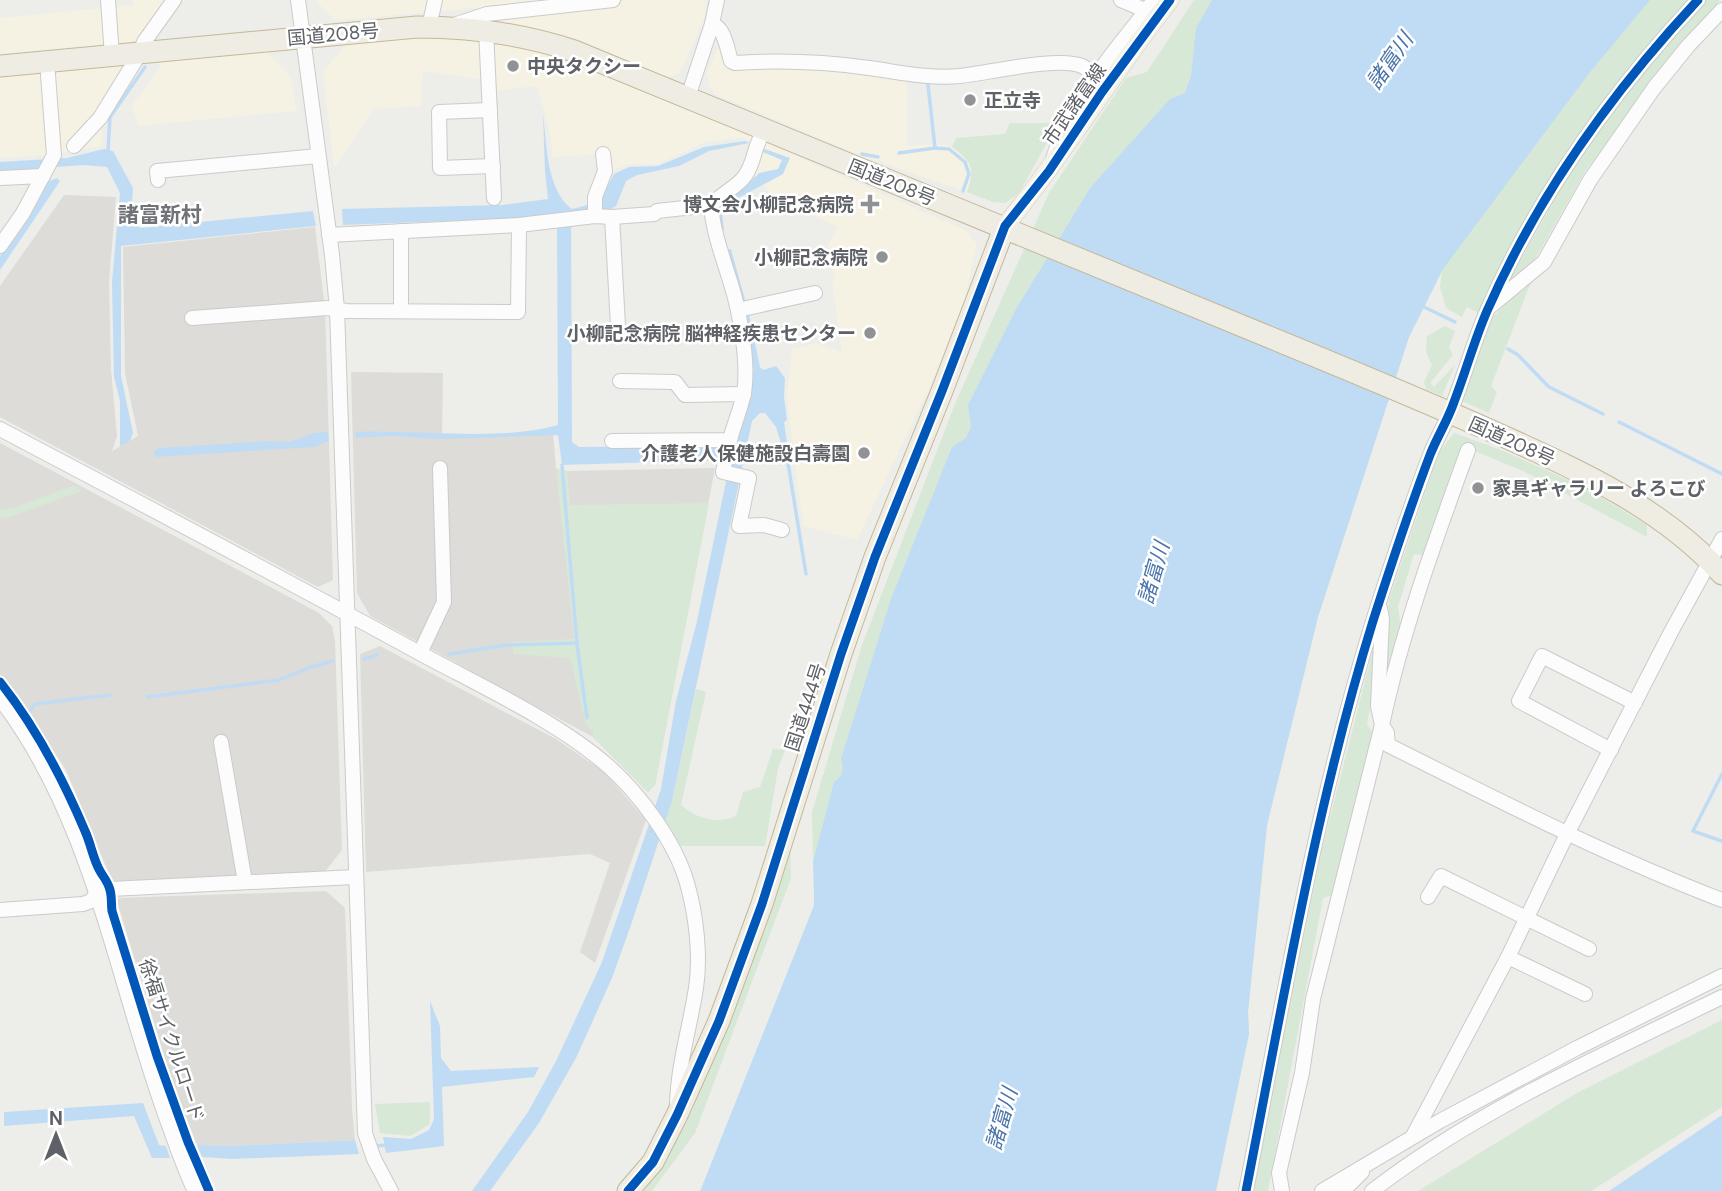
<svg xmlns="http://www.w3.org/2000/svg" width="1722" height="1191" viewBox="0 0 1722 1191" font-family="'DM Sans','Noto Sans JP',sans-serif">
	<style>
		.commercial { fill: #f5f2e4 }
		.industrial { fill: #dddcd9 }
		.green { fill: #d7e8d6 }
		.water { fill: #c0dcf4 }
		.pier { fill: #edede9 }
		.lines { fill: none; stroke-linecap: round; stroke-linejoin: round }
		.stream { stroke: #c0dcf4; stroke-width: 3.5 }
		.minor-casing { stroke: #cacbca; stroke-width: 16 }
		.major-casing { stroke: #d3ceb9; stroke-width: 19 }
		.highway-casing { stroke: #c3b898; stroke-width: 23 }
		.minor { stroke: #fcfcfc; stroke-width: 14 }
		.major { stroke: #f3f2e9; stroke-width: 18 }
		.highway { stroke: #efede3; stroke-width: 21 }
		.cycleway-casing { stroke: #fff; stroke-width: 13 }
		.cycleway { stroke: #0057b8; stroke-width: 9 }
		.poi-dot { fill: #909294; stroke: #fff; stroke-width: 2.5 }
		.labels { text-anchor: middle; stroke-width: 5; stroke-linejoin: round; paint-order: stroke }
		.street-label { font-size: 19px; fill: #5e6166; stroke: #fff }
		.poi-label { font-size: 19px; font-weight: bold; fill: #5e6166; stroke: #fff; text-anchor: end }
		.water-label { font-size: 21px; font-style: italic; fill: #4b74aa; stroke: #fff }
		.neighbourhood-label { font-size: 21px; font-weight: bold; fill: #6f7378; stroke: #fff }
	</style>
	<rect width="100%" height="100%" fill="#edede9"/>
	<g class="commercial">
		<path d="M 133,0 L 177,0 L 148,40 L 0,54 L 0,18 L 133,5 Z"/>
		<path d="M 317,0 L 562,0 L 340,20 L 334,19 L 318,3 Z"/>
		<path d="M 629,0 L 707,0 L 704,20 L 679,74 L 666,77 L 577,39 L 502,21 L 504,15 Z"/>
		<path d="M 441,37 L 500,43 L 540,51 L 712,119 L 967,231 L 977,245 L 964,301 L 933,379 L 857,540 L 803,526 L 787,398 L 792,349 L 816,343 L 842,352 L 832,282 L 835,277 L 825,251 L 837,227 L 780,200 L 750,174 L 759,146 L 744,138 L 706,142 L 658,164 L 628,164 L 613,171 L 608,154 L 553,157 L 549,129 L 537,86 L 493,91 L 493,81 L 423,71 L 421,106 L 374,109 L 334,168 L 323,72 L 346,44 Z"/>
		<path d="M 719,46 L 728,68 L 791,67 L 907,79 L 907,146 L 939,144 L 952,147 L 967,158 L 973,175 L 967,192 L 860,155 L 717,95 L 709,86 L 707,72 Z"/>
		<path d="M 267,52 L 290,75 L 297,111 L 138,126 L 132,105 L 160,68 L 161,60 Z"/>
		<path d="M 139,61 L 101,122 L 102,146 L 48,155 L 0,158 L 0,73 Z"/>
	</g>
	<g class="industrial">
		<path d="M 64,195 L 116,197 L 109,282 L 111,369 L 117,436 L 112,451 L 138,436 L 125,373 L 123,247 L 315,227 L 325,308 L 333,580 L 318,587 L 0,417 L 0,286 Z"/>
		<path d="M 351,372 L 443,373 L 442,435 L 553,432 L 556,469 L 567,471 L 715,468 L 655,785 L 648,792 L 593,737 L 370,616 L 357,593 Z"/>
		<path d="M 0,443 L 319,613 L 332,626 L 335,641 L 342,850 L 324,873 L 112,881 L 66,770 L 18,698 L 0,676 Z"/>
		<path d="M 380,646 L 556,739 L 604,772 L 646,820 L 595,963 L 580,952 L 610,863 L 590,854 L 366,872 L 360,654 Z"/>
		<path d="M 326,891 L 345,908 L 352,1109 L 355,1140 L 231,1146 L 197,1145 L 171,1078 L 116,898 Z"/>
	</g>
	<g class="green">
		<path d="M 1194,0 L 1230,0 L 1191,106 L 989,433 L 814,905 L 812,812 L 862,645 L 955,404 L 1049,193 L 1126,78 L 1147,72 Z"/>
		<path d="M 1615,0 L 1692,0 L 1596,111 L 1532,215 L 1478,313 L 1467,307 L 1462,317 L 1446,308 L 1440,287 L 1442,271 L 1409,337 L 1318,617 L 1267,825 L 1248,1012 L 1249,1034 L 1216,1191 L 1204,1191 L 1260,819 L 1307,611 L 1407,310 Z"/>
		<path d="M 1704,0 L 1720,0 L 1649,86 L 1584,173 L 1533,263 L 1505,287 L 1575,164 L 1640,77 Z"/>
		<path d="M 1010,123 L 1058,123 L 1019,193 L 1005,203 L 993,202 L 967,192 C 975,168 972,162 952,147 L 956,138 L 1005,134 Z"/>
		<path d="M 1534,274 L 1491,386 L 1497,392 L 1489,413 L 1462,401 L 1492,318 Z"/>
		<path d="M 1445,326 L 1455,331 L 1449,347 L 1453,355 L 1430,383 L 1434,387 L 1455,365 L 1442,396 L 1426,389 L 1424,382 L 1432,365 L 1426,352 L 1427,336 Z"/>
		<path d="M 1454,433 L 1501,450 L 1586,488 L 1647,525 L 1647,537 L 1523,471 L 1462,446 L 1423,555 L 1414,554 L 1398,607 L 1401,627 L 1384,693 L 1389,600 L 1438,454 Z"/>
		<path d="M 556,468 L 567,471 L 570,505 L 709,503 L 655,785 L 648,792 L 593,737 L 593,731 L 586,725 L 570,658 L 513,654 L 513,642 L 574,639 Z"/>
		<path d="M 75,485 L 81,491 L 13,516 L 0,519 L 0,510 L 15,507 Z"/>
		<path d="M 1378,630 L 1375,683 L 1367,724 L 1374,735 L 1332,895 L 1323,898 L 1268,1191 L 1251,1191 L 1321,853 Z"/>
		<path d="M 696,689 L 706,692 L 681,805 C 696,818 717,825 736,816 L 743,792 L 760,787 L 773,749 L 785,750 L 778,768 L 765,846 L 681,846 L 664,819 L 672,801 Z"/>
		<path d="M 790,843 L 791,878 L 695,1133 L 652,1191 L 637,1191 L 692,1112 Z"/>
		<path d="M 1722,1020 L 1722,1107 L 1591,1191 L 1418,1191 L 1577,1093 Z"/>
		<path d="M 430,1102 L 430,1124 L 410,1136 L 380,1133 L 375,1104 Z"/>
	</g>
	<g class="water">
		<path d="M 1212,0 L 1650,0 L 1587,76 L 1443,269 L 1409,337 L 1318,617 L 1267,825 L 1248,1012 L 1249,1034 L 1216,1191 L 700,1191 L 814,905 L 813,862 L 834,782 C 843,775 844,771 841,759 L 891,599 L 952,447 L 966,438 L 971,427 L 968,405 L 1015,311 L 1090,188 L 1170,99 L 1185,93 L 1191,76 L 1196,28 Z"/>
		<path d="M 543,114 C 547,144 546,190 572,209 L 595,203 L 607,187 L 614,174 L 629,167 L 658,166 L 704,147 L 745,141 L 749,143 L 709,151 L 679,166 L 637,175 L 626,181 L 616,206 L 611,209 L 571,214 L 572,442 L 579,447 L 734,446 L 747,406 L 754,368 L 746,358 L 727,249 L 731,249 L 749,314 L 760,367 L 763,370 L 776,366 L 785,378 L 784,397 L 787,420 L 784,422 L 790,463 L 787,463 L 776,427 L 765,413 L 760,413 L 752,421 L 672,801 L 632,922 L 612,978 L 576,1058 L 539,1123 L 490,1191 L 472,1191 L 528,1112 L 556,1061 L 602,962 L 661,789 L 676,701 L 697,621 L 729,467 L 721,460 L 562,465 L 558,435 L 443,439 L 391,436 L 356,438 L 355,432 C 420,429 496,442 558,425 L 557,228 L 551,215 L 524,218 L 343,225 L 342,209 L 503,205 L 548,199 L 545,171 Z"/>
		<path d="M 762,148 L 790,158 L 783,174 L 727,204 L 722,212 L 724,230 L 719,232 C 717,203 719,204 740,184 L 745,187 L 759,173 L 778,169 L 782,160 L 760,151 Z"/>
		<path d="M 104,149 L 113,151 L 133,188 L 131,217 L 140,228 L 313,211 L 316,226 L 121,246 L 121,376 L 133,433 L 130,441 L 120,446 L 120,401 L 114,377 L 112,282 L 120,193 L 107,167 L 83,165 L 0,171 L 0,162 L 67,158 Z"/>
		<path d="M 57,178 L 60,181 L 0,270 L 0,256 L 28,217 L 47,182 Z"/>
		<path d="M 328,432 L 329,441 L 315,447 L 156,457 L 153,452 L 159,448 L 268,441 L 289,442 L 314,433 Z"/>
		<path d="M 430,1001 L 440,1026 L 441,1058 L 451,1071 L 539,1067 L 534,1077 L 442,1087 L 444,1146 L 386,1153 L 383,1137 L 411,1139 L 429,1130 L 434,1119 Z"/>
		<path d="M 143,1103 L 159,1145 L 166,1146 L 170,1158 L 152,1158 L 134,1116 L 4,1126 L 4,1112 Z"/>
		<path d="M 1722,1115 L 1722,1191 L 1609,1191 Z"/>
		<path d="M 355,1140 L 359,1154 L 232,1159 L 202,1157 L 197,1145 L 231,1146 Z"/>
	</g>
	<path class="pier" d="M 813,862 L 814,905 L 700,1191 L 696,1191 L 810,905 L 810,865 Z"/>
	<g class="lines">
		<g class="stream">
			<path d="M 928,85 L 935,148"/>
			<path d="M 108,151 L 110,117 L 145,67"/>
			<path d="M 899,153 L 935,148 L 949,149 L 965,162 L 969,174 L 963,191"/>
			<path d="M 862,154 L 878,157"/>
			<path d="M 1422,306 L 1455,322"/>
			<path d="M 1508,349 L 1518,355 L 1549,387 L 1603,414"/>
			<path d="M 1619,422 L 1722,474"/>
			<path d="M 788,463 L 806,574"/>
			<path d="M 577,644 L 587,718"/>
			<path d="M 449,654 L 507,645 L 577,643 L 562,465"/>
			<path d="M 364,659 L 377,655"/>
			<path d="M 147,697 L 279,680 L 311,667 L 333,661"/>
			<path d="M 29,712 L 35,704 L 110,695"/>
			<path d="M 1722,774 L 1693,831 L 1722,841"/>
			<path d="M 373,1146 L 389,1145"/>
		</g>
		<g class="minor-casing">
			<g id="minor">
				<path d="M 108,0 L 112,56"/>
				<path d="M 298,0 L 332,255 L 337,309 L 365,1133 L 374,1159 L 391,1191"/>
				<path d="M 1121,0 L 1152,13"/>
				<path d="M 712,24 C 725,28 727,49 731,61 L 735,63 C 780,60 825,62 869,68 C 899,72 929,79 960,76 C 988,73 1058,56 1082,66 C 1086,68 1091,72 1095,75"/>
				<path d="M 454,25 L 487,14 L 613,0"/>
				<path d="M 429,27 L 435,0"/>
				<path d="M 486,30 L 494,198"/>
				<path d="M 688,97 L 712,24 L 717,0"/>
				<path d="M 490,110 L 439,112 L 440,168 L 493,166"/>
				<path d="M 74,146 L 100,118 L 140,53 L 144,42 L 174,0"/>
				<path d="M 1053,159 C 1071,97 1116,51 1154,0"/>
				<path d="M 0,178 L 43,176"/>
				<path d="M 158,180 L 157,171 L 318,156"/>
				<path d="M 595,216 L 595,197 L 605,171 L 603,154"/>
				<path d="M 612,217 L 618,326"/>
				<path d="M 329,235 L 519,225 L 595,216 L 612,217 L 654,214 L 657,211 L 711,205"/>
				<path d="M 0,246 L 23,213 L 54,155 L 47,61"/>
				<path d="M 1492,305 L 1544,262 L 1590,180 L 1654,88 L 1688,46 L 1722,10"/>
				<path d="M 738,310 L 815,293"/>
				<path d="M 401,311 L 401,231"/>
				<path d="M 192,318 L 327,308 L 346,311 L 518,312 L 519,225"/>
				<path d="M 620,381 L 675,382 L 685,395 L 744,394"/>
				<path d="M 0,429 C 138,502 277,575 414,650 C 476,684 554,719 607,765 C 639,793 675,841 687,883 C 696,914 701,956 696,988 C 690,1027 678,1065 677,1104"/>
				<path d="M 730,440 L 723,472 L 749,478 L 739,526 L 764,525 L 782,530"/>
				<path d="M 612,441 L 730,440 C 734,424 741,408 744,393 C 748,370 743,333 738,311 C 731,275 714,243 711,205 C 721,194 737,187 745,176 C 756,160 753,146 765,130"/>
				<path d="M 1468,450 C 1435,541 1402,631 1382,725 L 1387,733 L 1388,745 C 1498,800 1607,856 1722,900"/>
				<path d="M 420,653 L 444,602 L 440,468"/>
				<path d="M 0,699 C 92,818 116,979 166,1117 C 175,1141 183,1167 195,1191"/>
				<path d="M 221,742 L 245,882"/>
				<path d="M 1611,750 L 1519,701 L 1542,656 L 1635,703"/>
				<path d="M 1428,897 L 1441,876 L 1589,949"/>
				<path d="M 0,910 L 83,904 L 91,901 L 97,893 L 110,889 L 355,877"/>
				<path d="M 1508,957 L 1585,994"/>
				<path d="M 1413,1136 L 1508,957 L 1567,834 L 1671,632 L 1722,539"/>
				<path d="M 1246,1191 C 1283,1002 1316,805 1373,621 C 1391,565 1409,510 1430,455 C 1437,437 1448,420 1454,402 C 1466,371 1474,341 1487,311 C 1537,197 1613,91 1698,0"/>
				<path d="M 1282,1191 L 1279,1173 L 1302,1073 L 1313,999 L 1382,725 L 1378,706 L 1382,619 L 1380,608"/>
				<path d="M 1322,1191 L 1440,1121 L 1577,1048 L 1722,976"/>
				<path d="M 1343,1191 L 1362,1172"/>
				<path d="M 1372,1191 C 1477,1110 1603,1055 1722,997"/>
			</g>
		</g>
		<g class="major-casing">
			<path id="major" d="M 1005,226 C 1064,154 1112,74 1170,0"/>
		</g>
		<g class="highway-casing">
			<g id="highway">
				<path d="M 0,66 L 417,27 C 472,27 523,34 574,51 C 813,147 1050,245 1286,344 C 1359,374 1431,404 1503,436 C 1582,472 1662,508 1722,574"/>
				<path d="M 628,1191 L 653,1162 L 677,1115 L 719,1021 L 762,904 L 841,654 L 875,557 L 942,391 L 1005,226"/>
			</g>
		</g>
		<use href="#minor" class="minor"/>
		<use href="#major" class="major"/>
		<use href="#highway" class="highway"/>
		<g class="cycleway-casing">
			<g id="cycleway">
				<path d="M 0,682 C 35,726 63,779 85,831 C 91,844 93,859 100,871 C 104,878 108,882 110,890 C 112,897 111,903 112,911 L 157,1056 L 188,1142 L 209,1191"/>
				<path d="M 628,1191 L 653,1162 L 677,1115 L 719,1021 L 762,904 L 841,654 L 875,557 L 942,391 L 1005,226 L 1049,171 L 1102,92 L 1170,0"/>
				<path d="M 1246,1191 C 1283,1002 1316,805 1373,621 C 1391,565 1409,510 1430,455 C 1437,437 1448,420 1454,402 C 1466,371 1474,341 1487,311 C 1537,197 1613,91 1698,0"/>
			</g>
		</g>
		<use href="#cycleway" class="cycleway"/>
	</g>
	<g class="poi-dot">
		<circle cx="513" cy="66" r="7"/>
		<circle cx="970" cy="100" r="7"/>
		<path d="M866.5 193.5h7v7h7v7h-7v7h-7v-7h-7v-7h7z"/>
		<circle cx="882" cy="257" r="7"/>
		<circle cx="870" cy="333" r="7"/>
		<circle cx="864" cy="453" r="7"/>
		<circle cx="1478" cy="488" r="7"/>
	</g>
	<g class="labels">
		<g class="street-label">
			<text transform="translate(333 34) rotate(-5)" y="7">国道208号</text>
			<text transform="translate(1074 104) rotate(-55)" y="7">市武諸富線</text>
			<text transform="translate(892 182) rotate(22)" y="7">国道208号</text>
			<text transform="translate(1512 441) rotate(24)" y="7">国道208号</text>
			<text transform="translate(805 707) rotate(-72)" y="7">国道444号</text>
			<text transform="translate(172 1040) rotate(72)" y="7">徐福サイクルロード</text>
		</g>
		<g class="poi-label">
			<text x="527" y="73" text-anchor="start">中央タクシー</text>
			<text x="984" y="107" text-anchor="start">正立寺</text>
			<text x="854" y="211">博文会小柳記念病院</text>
			<text x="868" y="264">小柳記念病院</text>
			<text x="856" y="340">小柳記念病院 脳神経疾患センター</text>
			<text x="850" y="460">介護老人保健施設白壽園</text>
			<text x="1492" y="495" text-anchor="start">家具ギャラリー よろこび</text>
		</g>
		<g class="water-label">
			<text transform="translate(1390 61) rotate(-55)" y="7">諸富川</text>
			<text transform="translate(1154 573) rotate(-74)" y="7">諸富川</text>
			<text transform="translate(1002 1119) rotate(-74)" y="7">諸富川</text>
		</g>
		<g class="neighbourhood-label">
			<text x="160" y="222">諸富新村</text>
		</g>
	</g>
	<g transform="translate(56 1135)" stroke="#ffffff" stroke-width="5" paint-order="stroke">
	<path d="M0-5L12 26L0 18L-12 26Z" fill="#5e6166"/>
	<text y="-10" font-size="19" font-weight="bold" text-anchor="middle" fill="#5e6166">N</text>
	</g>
</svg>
